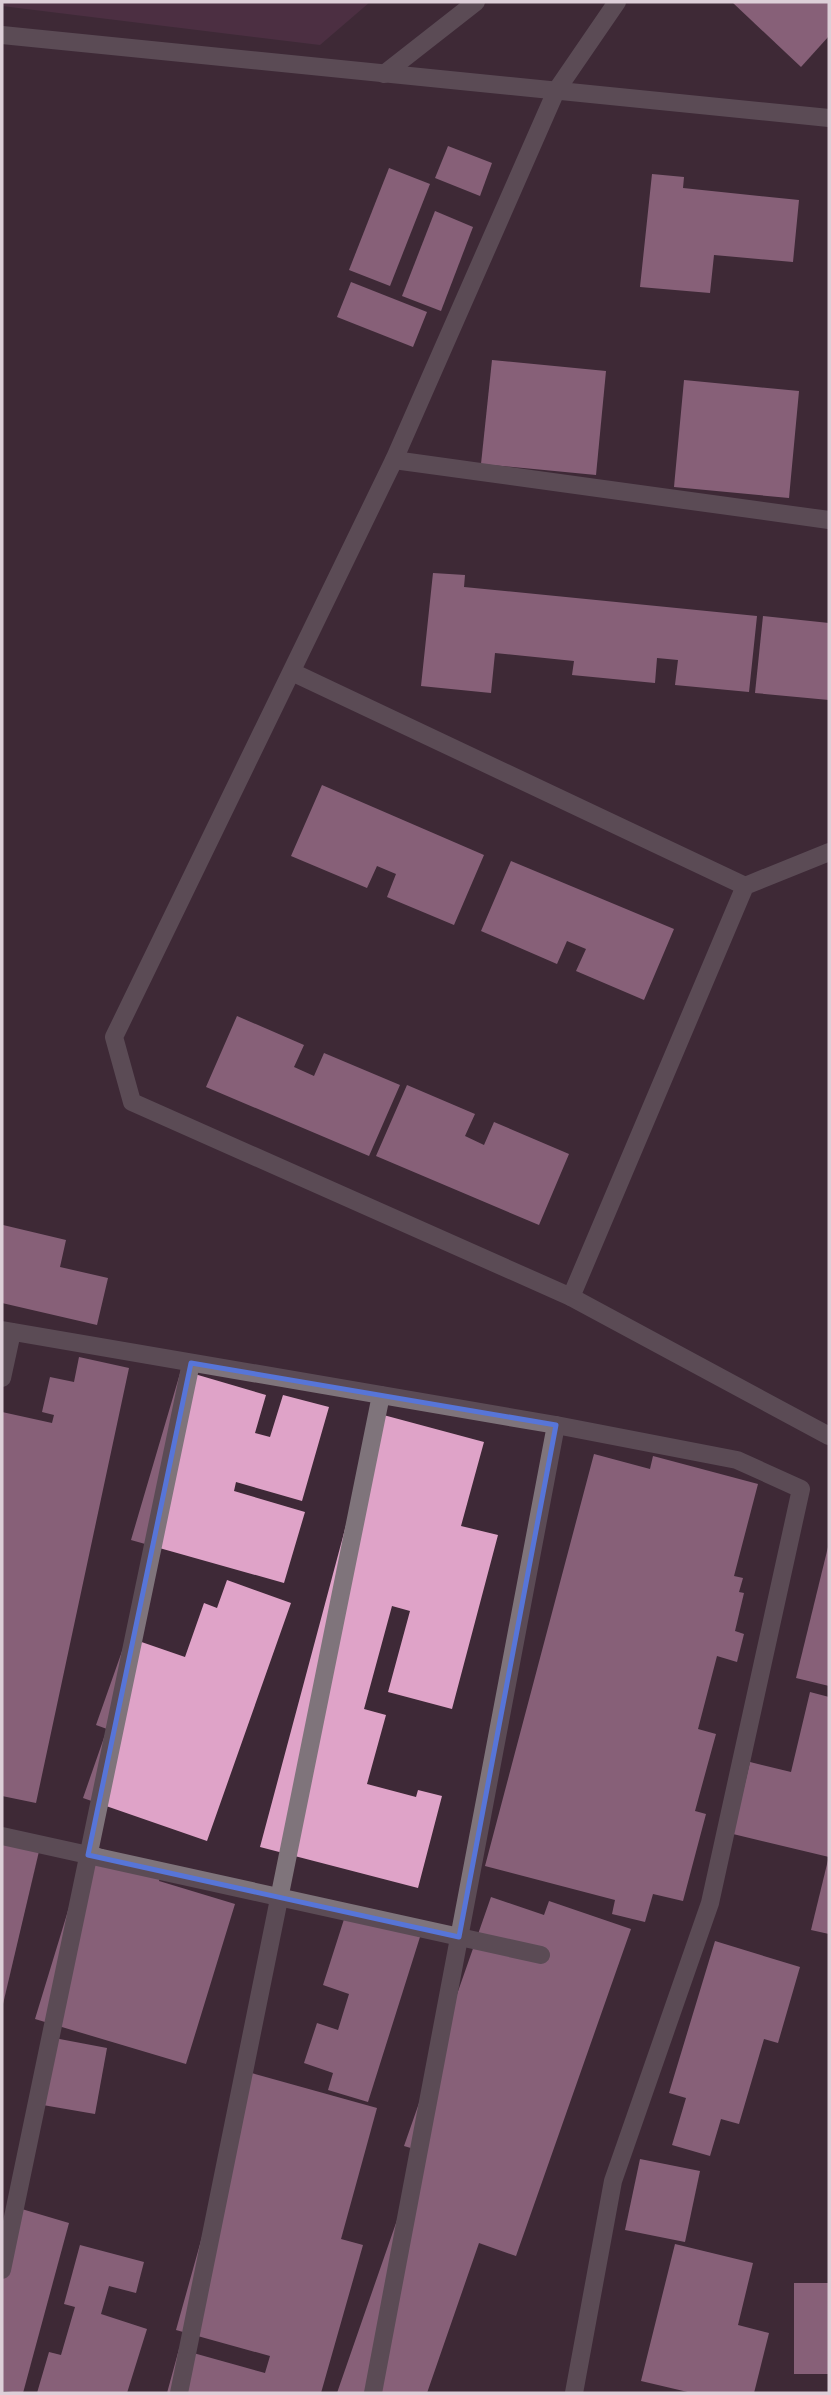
<svg xmlns="http://www.w3.org/2000/svg" width="831" height="2395" viewBox="0 0 831 2395" font-family="Literata,serif">
	<style>
		.green { fill: #5d3750 }
		.building { fill: #dfa3c8 }
		.lines { fill: none; stroke-linecap: round; stroke-linejoin: round }
		.minor { stroke: #7f747b; stroke-width: 18 }
		.marked { fill: none; stroke: #5775d8; stroke-width: 5; stroke-linejoin: round }
	</style>
	<rect width="100%" height="100%" fill="#3e2937"/>
	<path class="green" d="M 2,2 L 370,2 L 320,45 L 2,6 Z"/>
	<g class="building">
		<path d="M 732,2 L 829,2 L 829,36 L 801,67 Z"/>
		<path d="M 448,146 L 492,163 L 480,196 L 435,178 Z"/>
		<path d="M 389,168 L 430,184 L 390,286 L 349,270 Z"/>
		<path d="M 652,174 L 684,177 L 683,188 L 799,200 L 793,262 L 714,255 L 710,293 L 640,287 Z"/>
		<path d="M 435,211 L 473,227 L 441,311 L 402,296 Z"/>
		<path d="M 351,282 L 427,312 L 413,347 L 337,317 Z"/>
		<path d="M 492,360 L 606,371 L 596,475 L 481,464 Z"/>
		<path d="M 684,380 L 799,391 L 789,498 L 674,487 Z"/>
		<path d="M 433,573 L 465,575 L 464,587 L 757,616 L 749,692 L 675,685 L 678,660 L 657,658 L 655,683 L 572,675 L 574,661 L 495,653 L 491,693 L 421,686 Z"/>
		<path d="M 763,616 L 829,623 L 829,700 L 755,693 Z"/>
		<path d="M 322,785 L 484,855 L 454,925 L 387,897 L 396,874 L 377,866 L 367,888 L 291,856 Z"/>
		<path d="M 511,861 L 674,929 L 644,1000 L 576,971 L 586,949 L 567,941 L 557,964 L 481,931 Z"/>
		<path d="M 237,1016 L 304,1045 L 294,1067 L 314,1076 L 324,1053 L 400,1085 L 369,1156 L 206,1087 Z"/>
		<path d="M 407,1085 L 475,1114 L 465,1136 L 484,1145 L 494,1122 L 569,1154 L 539,1225 L 376,1156 Z"/>
		<path d="M 3,1225 L 66,1240 L 60,1267 L 108,1278 L 97,1325 L 2,1303 Z"/>
		<path d="M 79,1357 L 129,1368 L 36,1803 L 2,1796 L 2,1412 L 52,1423 L 54,1415 L 42,1412 L 50,1377 L 74,1382 Z"/>
		<path d="M 181,1370 L 266,1395 L 255,1433 L 270,1437 L 283,1395 L 329,1407 L 302,1501 L 236,1482 L 234,1491 L 305,1512 L 284,1583 L 131,1540 Z"/>
		<path d="M 376,1413 L 484,1442 L 461,1526 L 498,1535 L 452,1709 L 388,1692 L 410,1611 L 392,1606 L 364,1709 L 386,1715 L 367,1784 L 416,1797 L 418,1790 L 442,1796 L 418,1888 L 260,1847 Z"/>
		<path d="M 594,1454 L 650,1469 L 653,1456 L 758,1484 L 734,1576 L 743,1578 L 739,1592 L 744,1593 L 735,1631 L 744,1634 L 737,1662 L 717,1656 L 698,1729 L 716,1734 L 695,1811 L 706,1814 L 683,1901 L 653,1894 L 645,1922 L 612,1914 L 615,1900 L 485,1866 Z"/>
		<path d="M 828,1547 L 829,1547 L 829,1686 L 796,1678 Z"/>
		<path d="M 227,1580 L 291,1603 L 207,1841 L 83,1798 L 107,1729 L 96,1725 L 127,1637 L 185,1657 L 204,1603 L 217,1608 Z"/>
		<path d="M 810,1692 L 829,1697 L 829,1857 L 733,1834 L 750,1762 L 791,1772 Z"/>
		<path d="M 2,1839 L 40,1847 L 3,2004 L 2,2004 Z"/>
		<path d="M 88,1845 L 163,1868 L 159,1881 L 235,1904 L 186,2064 L 35,2019 Z"/>
		<path d="M 828,1860 L 829,1860 L 829,1934 L 811,1930 Z"/>
		<path d="M 491,1897 L 544,1915 L 549,1901 L 631,1929 L 516,2256 L 479,2243 L 427,2393 L 337,2393 L 421,2151 L 404,2146 Z"/>
		<path d="M 346,1913 L 420,1937 L 368,2102 L 328,2090 L 333,2073 L 304,2063 L 317,2023 L 338,2030 L 349,1994 L 323,1985 Z"/>
		<path d="M 715,1941 L 800,1967 L 778,2043 L 764,2039 L 739,2124 L 721,2119 L 710,2156 L 672,2145 L 686,2098 L 669,2093 Z"/>
		<path d="M 49,2037 L 107,2048 L 95,2114 L 37,2104 Z"/>
		<path d="M 248,2072 L 377,2108 L 341,2239 L 363,2245 L 321,2393 L 167,2393 L 179,2349 L 265,2373 L 270,2356 L 176,2330 Z"/>
		<path d="M 640,2159 L 700,2171 L 685,2242 L 625,2230 Z"/>
		<path d="M 15,2207 L 69,2223 L 23,2393 L 2,2391 L 2,2253 Z"/>
		<path d="M 675,2244 L 753,2263 L 738,2325 L 769,2333 L 754,2393 L 692,2393 L 641,2381 Z"/>
		<path d="M 80,2245 L 144,2262 L 136,2293 L 109,2286 L 101,2314 L 147,2329 L 127,2393 L 37,2393 L 49,2352 L 61,2355 L 75,2307 L 64,2304 Z"/>
		<rect x="794" y="2283" width="35" height="91"/>
	</g>
	<g class="lines">
		<g class="minor">
			<path d="M 617,2 L 556,91 L 394,460 L 114,1037 L 132,1102 L 571,1297 L 745,886 L 829,852"/>
			<path d="M 2,35 L 829,118"/>
			<path d="M 384,74 L 476,2"/>
			<path d="M 394,460 L 829,520"/>
			<path d="M 292,672 L 745,886"/>
			<path d="M 571,1297 L 829,1436"/>
			<path d="M 2,1330 L 556,1425 L 373,2393"/>
			<path d="M 2,1378 L 12,1332"/>
			<path d="M 556,1425 L 737,1460 L 801,1489 L 710,1903 L 613,2181 L 574,2393"/>
			<path d="M 2,1836 L 541,1955"/>
			<path d="M 2,2270 L 191,1363"/>
			<path d="M 179,2393 L 381,1395"/>
		</g>
	</g>
	<path d="M0 0H831V2395H0ZM 191,1363 L 556,1425 L 459,1937 L 88,1855 Z" fill="#3e2937" fill-opacity=".55" fill-rule="evenodd"/>
	<path class="marked" d="M 191,1363 L 556,1425 L 459,1937 L 88,1855 Z"/>
	<rect width="831" height="2395" fill="none" stroke="#ddcfd8" stroke-width="7"/>
</svg>
